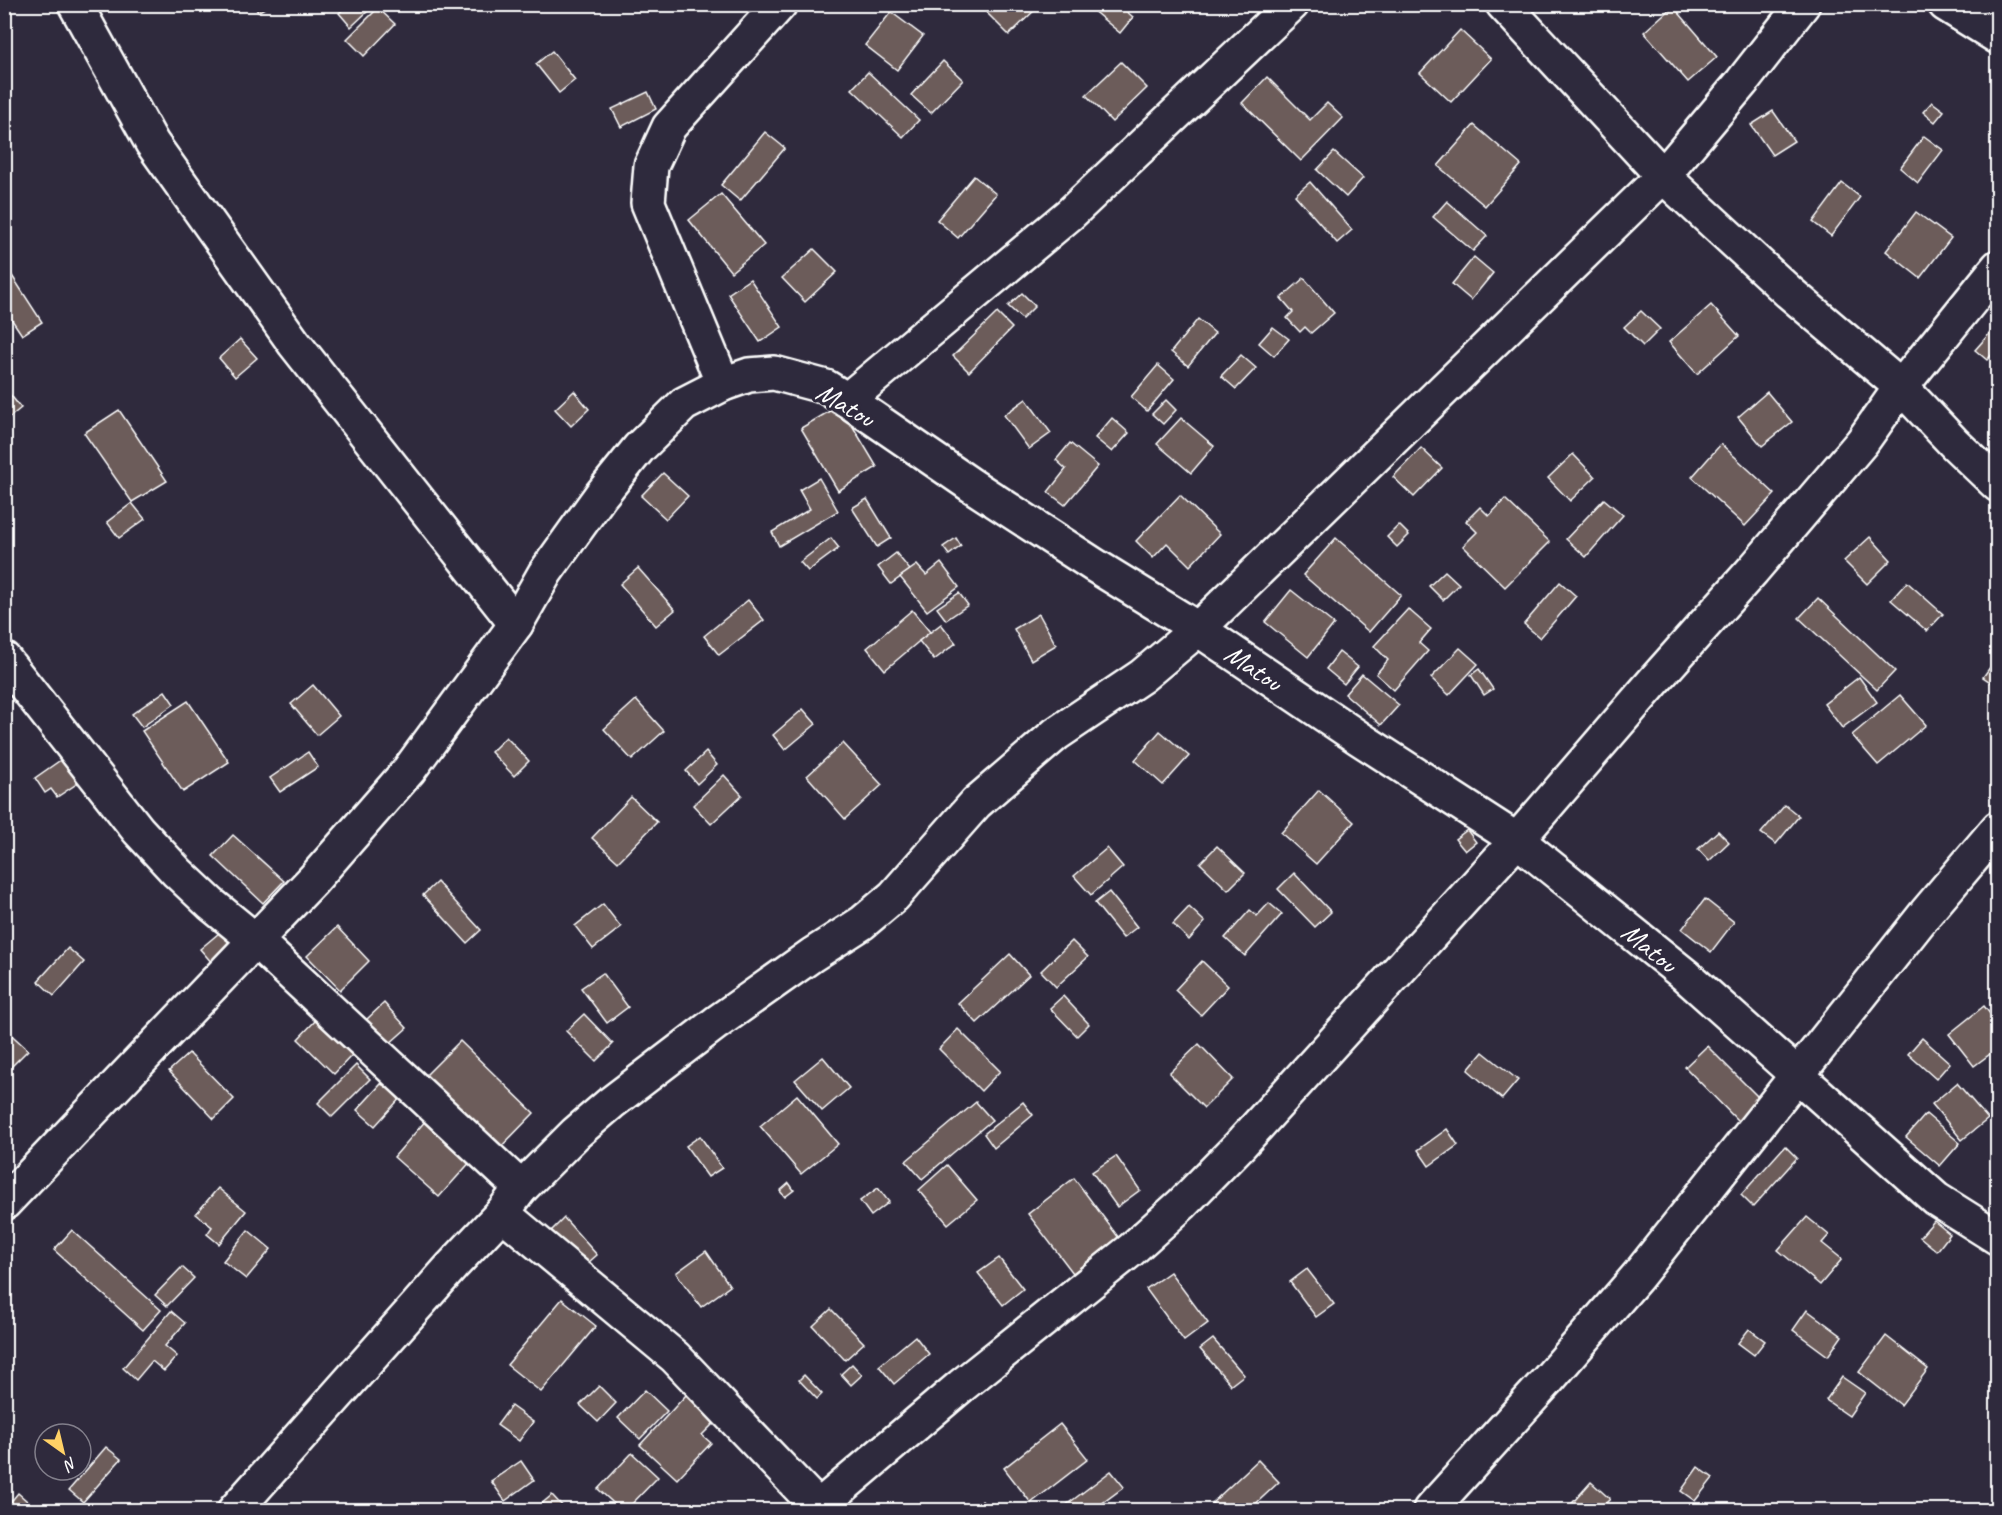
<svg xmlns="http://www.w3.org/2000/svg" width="2002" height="1515" viewBox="0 0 2002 1515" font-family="Caveat,sans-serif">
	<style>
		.building { fill: #6c5b5a; stroke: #fff; stroke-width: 1.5 }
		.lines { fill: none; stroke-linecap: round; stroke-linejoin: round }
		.minor-casing { stroke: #fff; stroke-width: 38 }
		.minor { stroke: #2f2a3d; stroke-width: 33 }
		.labels { text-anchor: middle; stroke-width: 6; stroke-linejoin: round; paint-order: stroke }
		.street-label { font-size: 28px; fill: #fff; stroke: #2f2a3d }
	</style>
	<rect width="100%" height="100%" fill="#2f2a3d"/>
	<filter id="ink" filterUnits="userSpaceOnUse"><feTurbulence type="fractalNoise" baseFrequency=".0167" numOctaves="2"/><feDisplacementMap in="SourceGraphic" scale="12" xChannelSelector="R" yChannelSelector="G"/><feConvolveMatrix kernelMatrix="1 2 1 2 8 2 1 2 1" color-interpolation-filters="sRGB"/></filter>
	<g filter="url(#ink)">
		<g class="building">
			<path d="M 253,4 L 271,4 L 258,12 Z"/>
			<path d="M 349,4 L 362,4 L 368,11 L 351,27 L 339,13 Z"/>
			<path d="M 988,4 L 1041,4 L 1009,35 L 983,9 Z"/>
			<path d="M 1085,4 L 1118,4 L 1133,17 L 1120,33 Z"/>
			<path d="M 1673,6 L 1717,57 L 1688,82 L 1644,32 Z"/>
			<path d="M 378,8 L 395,24 L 364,56 L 347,39 Z"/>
			<path d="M 891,12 L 923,36 L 897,70 L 865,45 Z"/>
			<path d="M 1460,30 L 1491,59 L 1451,102 L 1420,73 Z"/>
			<path d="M 552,51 L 575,80 L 559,93 L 536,64 Z"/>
			<path d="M 943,61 L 963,80 L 931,113 L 911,95 Z"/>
			<path d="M 1121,62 L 1147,88 L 1112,122 L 1086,95 Z"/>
			<path d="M 868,72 L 919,120 L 903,137 L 852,89 Z"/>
			<path d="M 1267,77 L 1310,120 L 1327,103 L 1343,118 L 1301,161 L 1242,103 Z"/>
			<path d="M 648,92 L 656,109 L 621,127 L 612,109 Z"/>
			<path d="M 1932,102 L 1944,111 L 1935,122 L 1923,112 Z"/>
			<path d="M 1773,111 L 1794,141 L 1772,155 L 1751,125 Z"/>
			<path d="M 1474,125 L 1521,165 L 1485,206 L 1438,166 Z"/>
			<path d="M 765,132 L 785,148 L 740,201 L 721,185 Z"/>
			<path d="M 1924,136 L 1943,150 L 1918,183 L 1900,168 Z"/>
			<path d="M 1334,152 L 1363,178 L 1346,197 L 1317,170 Z"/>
			<path d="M 974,176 L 996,194 L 958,238 L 937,220 Z"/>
			<path d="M 1310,182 L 1352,230 L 1337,243 L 1295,195 Z"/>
			<path d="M 1842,183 L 1860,197 L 1831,236 L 1813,222 Z"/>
			<path d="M 721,194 L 764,245 L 731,272 L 689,220 Z"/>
			<path d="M 1447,201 L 1487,236 L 1473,251 L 1433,217 Z"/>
			<path d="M 1916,212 L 1951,238 L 1920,278 L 1886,251 Z"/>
			<path d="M 814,249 L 837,272 L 805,302 L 782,278 Z"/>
			<path d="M 1474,257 L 1493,273 L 1471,300 L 1452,284 Z"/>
			<path d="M 7,268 L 42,322 L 22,335 L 4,308 L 4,270 Z"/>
			<path d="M 1304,278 L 1334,313 L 1311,333 L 1305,327 L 1300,332 L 1287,318 L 1293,312 L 1281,298 Z"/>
			<path d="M 750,279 L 782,327 L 760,342 L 728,294 Z"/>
			<path d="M 1022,293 L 1035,306 L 1022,319 L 1008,306 Z"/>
			<path d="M 1711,305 L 1739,336 L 1697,374 L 1669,342 Z"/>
			<path d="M 1641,311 L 1660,329 L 1643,346 L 1624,327 Z"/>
			<path d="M 997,313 L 1012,328 L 969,372 L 953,356 Z"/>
			<path d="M 1198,319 L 1215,333 L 1188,366 L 1171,352 Z"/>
			<path d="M 1998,324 L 1998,348 L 1987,360 L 1975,350 Z"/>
			<path d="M 1273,327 L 1289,339 L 1274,356 L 1259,343 Z"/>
			<path d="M 240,339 L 257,358 L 235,377 L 219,358 Z"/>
			<path d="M 1241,355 L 1256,368 L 1236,389 L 1221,376 Z"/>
			<path d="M 1158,365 L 1174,379 L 1147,411 L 1131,397 Z"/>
			<path d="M 4,387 L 21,408 L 4,422 Z"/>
			<path d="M 574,391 L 589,409 L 571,426 L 555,409 Z"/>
			<path d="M 1767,392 L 1792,422 L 1762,446 L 1738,417 Z"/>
			<path d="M 1026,399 L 1051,433 L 1029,449 L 1004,415 Z"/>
			<path d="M 1166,400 L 1176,410 L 1163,424 L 1152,414 Z"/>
			<path d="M 840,405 L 877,467 L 838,491 L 801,428 Z"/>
			<path d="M 119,410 L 167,481 L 132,502 L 84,433 Z"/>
			<path d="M 1112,418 L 1129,433 L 1112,452 L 1095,438 Z"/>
			<path d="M 1181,418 L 1214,446 L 1191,473 L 1157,444 Z"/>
			<path d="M 1070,443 L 1098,466 L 1065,505 L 1048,492 L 1066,469 L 1056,460 Z"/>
			<path d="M 1721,444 L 1775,494 L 1745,526 L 1692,477 Z"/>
			<path d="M 1421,448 L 1442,468 L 1414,497 L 1393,477 Z"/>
			<path d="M 1573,454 L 1595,477 L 1570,501 L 1548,478 Z"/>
			<path d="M 663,473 L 688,496 L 666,519 L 641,496 Z"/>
			<path d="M 819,478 L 838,511 L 779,546 L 772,532 L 810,509 L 799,490 Z"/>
			<path d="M 1180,495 L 1220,534 L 1190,566 L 1167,543 L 1153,558 L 1136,541 Z"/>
			<path d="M 867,499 L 891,538 L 877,547 L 852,508 Z"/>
			<path d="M 1505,499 L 1550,542 L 1505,587 L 1463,546 L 1477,532 L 1466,521 L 1480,507 L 1489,516 Z"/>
			<path d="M 1604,499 L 1623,515 L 1586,557 L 1566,539 Z"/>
			<path d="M 132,503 L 145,519 L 119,538 L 107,522 Z"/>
			<path d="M 1399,525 L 1409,535 L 1397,547 L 1387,537 Z"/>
			<path d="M 1870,537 L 1891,560 L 1867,584 L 1844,561 Z"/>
			<path d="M 831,538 L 839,548 L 808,571 L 800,562 Z"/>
			<path d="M 956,538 L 961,546 L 949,555 L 943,547 Z"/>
			<path d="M 1336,538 L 1401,595 L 1369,632 L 1303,575 Z"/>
			<path d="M 896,553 L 910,570 L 891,584 L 878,567 Z"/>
			<path d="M 941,563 L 959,587 L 927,611 L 900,577 L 917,565 L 926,575 Z"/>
			<path d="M 638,568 L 675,610 L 656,626 L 620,584 Z"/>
			<path d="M 1445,571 L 1459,584 L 1443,600 L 1429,586 Z"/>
			<path d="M 1560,582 L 1576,596 L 1540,638 L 1524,624 Z"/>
			<path d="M 1907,582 L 1943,614 L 1927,631 L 1891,600 Z"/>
			<path d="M 1291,590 L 1334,624 L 1308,657 L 1265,622 Z"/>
			<path d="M 959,593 L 968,605 L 946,620 L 937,608 Z"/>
			<path d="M 1818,598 L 1895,671 L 1877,690 L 1799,618 Z"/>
			<path d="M 748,600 L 764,620 L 719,655 L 704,636 Z"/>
			<path d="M 1408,609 L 1431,629 L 1419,643 L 1428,651 L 1394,690 L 1376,674 L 1388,660 L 1374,646 Z"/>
			<path d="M 912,610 L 930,632 L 885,670 L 867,648 Z"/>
			<path d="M 1039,614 L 1056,645 L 1031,660 L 1014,629 Z"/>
			<path d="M 941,624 L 956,643 L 934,660 L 919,641 Z"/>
			<path d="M 1460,648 L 1478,664 L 1449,695 L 1431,678 Z"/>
			<path d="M 1339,652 L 1358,667 L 1344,684 L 1326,669 Z"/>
			<path d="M 1996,659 L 1998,660 L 1998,687 L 1983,677 Z"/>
			<path d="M 1479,669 L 1493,689 L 1484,695 L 1471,675 Z"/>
			<path d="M 1362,674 L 1399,705 L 1381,725 L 1345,694 Z"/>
			<path d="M 1859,677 L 1877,702 L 1842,728 L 1824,704 Z"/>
			<path d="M 313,685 L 339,716 L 317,735 L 291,704 Z"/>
			<path d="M 165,691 L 174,704 L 142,727 L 132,714 Z"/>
			<path d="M 1900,695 L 1926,725 L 1878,765 L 1852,735 Z"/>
			<path d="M 636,700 L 664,731 L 632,760 L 604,729 Z"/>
			<path d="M 188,701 L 229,762 L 183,792 L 142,731 Z"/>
			<path d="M 803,709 L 816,724 L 785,750 L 773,735 Z"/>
			<path d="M 1160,731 L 1189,756 L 1163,785 L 1135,760 Z"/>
			<path d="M 506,737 L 529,761 L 514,776 L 491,752 Z"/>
			<path d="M 843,743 L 882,785 L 845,819 L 807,776 Z"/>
			<path d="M 308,752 L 318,767 L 280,792 L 270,778 Z"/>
			<path d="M 706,752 L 717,765 L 697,784 L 686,771 Z"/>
			<path d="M 62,759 L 78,783 L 57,797 L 51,789 L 45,793 L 35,778 Z"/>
			<path d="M 724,775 L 742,795 L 711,824 L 693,805 Z"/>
			<path d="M 1319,790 L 1354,822 L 1316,864 L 1281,833 Z"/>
			<path d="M 631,797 L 657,822 L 618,862 L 592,838 Z"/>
			<path d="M 1785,805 L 1799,816 L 1776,844 L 1761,833 Z"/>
			<path d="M 1467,830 L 1476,842 L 1465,851 L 1455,839 Z"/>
			<path d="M 1718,831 L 1729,842 L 1709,861 L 1698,849 Z"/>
			<path d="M 233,835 L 284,881 L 263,903 L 213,856 Z"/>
			<path d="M 1217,846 L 1245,873 L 1228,890 L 1200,863 Z"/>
			<path d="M 1107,848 L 1123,867 L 1091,895 L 1074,876 Z"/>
			<path d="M 1294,873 L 1331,912 L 1315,927 L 1278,889 Z"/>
			<path d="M 437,882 L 481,930 L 467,943 L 423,895 Z"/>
			<path d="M 1109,892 L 1137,927 L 1123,938 L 1095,903 Z"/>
			<path d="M 1705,899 L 1734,922 L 1711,952 L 1682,929 Z"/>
			<path d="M 1269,903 L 1282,914 L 1245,956 L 1225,938 L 1250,910 L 1257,916 Z"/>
			<path d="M 603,904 L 621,927 L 593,949 L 575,926 Z"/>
			<path d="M 1189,907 L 1205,922 L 1189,940 L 1173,924 Z"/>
			<path d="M 337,927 L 369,961 L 340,990 L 307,956 Z"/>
			<path d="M 225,928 L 237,943 L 213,964 L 200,949 Z"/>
			<path d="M 1072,941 L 1088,957 L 1056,987 L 1041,971 Z"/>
			<path d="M 68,948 L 84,962 L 54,996 L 38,981 Z"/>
			<path d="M 1010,954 L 1029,975 L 977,1023 L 958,1003 Z"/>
			<path d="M 1202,961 L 1228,986 L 1201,1015 L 1175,990 Z"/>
			<path d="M 603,973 L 628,1007 L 607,1023 L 581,988 Z"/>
			<path d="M 1063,996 L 1089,1024 L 1077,1036 L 1050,1008 Z"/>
			<path d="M 384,1003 L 407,1028 L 389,1044 L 366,1020 Z"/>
			<path d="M 1984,1006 L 1998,1024 L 1998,1048 L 1974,1066 L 1949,1034 Z"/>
			<path d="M 584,1014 L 613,1044 L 596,1061 L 566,1031 Z"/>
			<path d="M 316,1020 L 352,1055 L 334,1074 L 298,1039 Z"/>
			<path d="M 4,1028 L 28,1050 L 4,1074 Z"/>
			<path d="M 958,1029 L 1000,1071 L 981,1091 L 939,1049 Z"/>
			<path d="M 1922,1038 L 1950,1063 L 1936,1079 L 1908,1054 Z"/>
			<path d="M 460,1041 L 534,1113 L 496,1152 L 424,1077 Z"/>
			<path d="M 1199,1044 L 1233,1079 L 1204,1108 L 1169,1073 Z"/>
			<path d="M 1707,1046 L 1761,1100 L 1738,1121 L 1685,1067 Z"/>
			<path d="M 1483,1052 L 1518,1080 L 1502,1099 L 1468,1070 Z"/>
			<path d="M 189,1053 L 234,1099 L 214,1119 L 169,1071 Z"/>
			<path d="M 823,1057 L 849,1088 L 822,1111 L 795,1080 Z"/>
			<path d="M 356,1065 L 370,1079 L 332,1117 L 318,1103 Z"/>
			<path d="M 1957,1083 L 1988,1119 L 1962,1140 L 1932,1104 Z"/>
			<path d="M 381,1084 L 403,1095 L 375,1126 L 357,1110 Z"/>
			<path d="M 797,1095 L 838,1144 L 801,1174 L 760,1126 Z"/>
			<path d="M 976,1102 L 992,1120 L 922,1179 L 906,1161 Z"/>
			<path d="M 1023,1102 L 1033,1115 L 994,1148 L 984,1134 Z"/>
			<path d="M 1926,1114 L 1960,1143 L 1940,1166 L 1906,1137 Z"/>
			<path d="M 427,1119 L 473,1159 L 439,1197 L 394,1157 Z"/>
			<path d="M 1447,1129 L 1458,1145 L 1429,1166 L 1418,1150 Z"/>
			<path d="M 700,1136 L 722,1168 L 708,1177 L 686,1146 Z"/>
			<path d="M 1785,1146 L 1797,1158 L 1753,1207 L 1741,1195 Z"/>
			<path d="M 1116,1156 L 1140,1190 L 1117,1207 L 1092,1172 Z"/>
			<path d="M 947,1165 L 977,1200 L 948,1224 L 919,1190 Z"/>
			<path d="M 1074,1178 L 1119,1238 L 1073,1273 L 1028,1214 Z"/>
			<path d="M 789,1183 L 794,1190 L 785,1197 L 780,1191 Z"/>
			<path d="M 218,1188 L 246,1211 L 219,1244 L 207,1234 L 212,1227 L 196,1214 Z"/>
			<path d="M 878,1188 L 889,1202 L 871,1216 L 860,1201 Z"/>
			<path d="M 1807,1217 L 1829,1235 L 1822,1243 L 1842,1259 L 1820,1285 L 1778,1250 Z"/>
			<path d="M 564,1218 L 597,1255 L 581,1269 L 549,1233 Z"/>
			<path d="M 1934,1221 L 1950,1234 L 1937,1251 L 1920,1237 Z"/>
			<path d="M 72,1230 L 161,1310 L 143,1330 L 54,1250 Z"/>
			<path d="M 248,1230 L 271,1249 L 246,1279 L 223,1261 Z"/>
			<path d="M 706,1251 L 730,1286 L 701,1307 L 676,1273 Z"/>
			<path d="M 999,1258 L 1023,1289 L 1003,1305 L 978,1273 Z"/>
			<path d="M 182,1267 L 194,1278 L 167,1306 L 155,1295 Z"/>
			<path d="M 1307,1269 L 1334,1304 L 1316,1317 L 1290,1282 Z"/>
			<path d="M 1170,1272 L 1208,1323 L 1184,1341 L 1146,1289 Z"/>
			<path d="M 562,1299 L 596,1326 L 541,1392 L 507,1365 Z"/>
			<path d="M 831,1309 L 864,1343 L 845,1360 L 813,1326 Z"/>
			<path d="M 1807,1310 L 1842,1336 L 1828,1356 L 1793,1330 Z"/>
			<path d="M 171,1311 L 185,1323 L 165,1346 L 177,1356 L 164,1371 L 152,1361 L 136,1380 L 123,1368 Z"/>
			<path d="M 1749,1329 L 1765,1341 L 1754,1355 L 1738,1343 Z"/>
			<path d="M 915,1336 L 929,1354 L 894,1384 L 879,1366 Z"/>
			<path d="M 1886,1336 L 1928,1369 L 1901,1405 L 1859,1372 Z"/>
			<path d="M 1213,1339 L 1244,1375 L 1231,1385 L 1200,1349 Z"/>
			<path d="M 852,1364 L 862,1375 L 851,1385 L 841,1374 Z"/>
			<path d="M 804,1375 L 822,1394 L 817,1399 L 799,1380 Z"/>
			<path d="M 1842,1377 L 1865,1393 L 1849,1416 L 1826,1400 Z"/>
			<path d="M 599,1386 L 616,1403 L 598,1422 L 580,1405 Z"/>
			<path d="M 645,1390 L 667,1411 L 640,1439 L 618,1418 Z"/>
			<path d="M 686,1395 L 715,1422 L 702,1435 L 711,1443 L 677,1479 L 640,1445 Z"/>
			<path d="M 511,1406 L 533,1422 L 519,1441 L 497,1425 Z"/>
			<path d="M 1060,1424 L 1088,1459 L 1031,1503 L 1004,1468 Z"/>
			<path d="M 106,1447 L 121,1459 L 83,1502 L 69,1490 Z"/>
			<path d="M 632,1453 L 658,1477 L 626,1510 L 621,1510 L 598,1489 Z"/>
			<path d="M 1258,1460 L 1279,1482 L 1249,1510 L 1218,1510 L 1212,1503 Z"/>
			<path d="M 521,1461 L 534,1480 L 505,1501 L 491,1481 Z"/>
			<path d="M 1698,1467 L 1713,1478 L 1695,1501 L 1681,1491 Z"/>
			<path d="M 1111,1471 L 1124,1487 L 1093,1510 L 1062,1510 L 1061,1509 Z"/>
			<path d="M 1591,1482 L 1610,1499 L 1599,1510 L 1566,1510 Z"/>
			<path d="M 18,1493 L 35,1508 L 32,1510 L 4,1510 Z"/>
			<path d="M 552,1495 L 566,1510 L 534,1510 Z"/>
			<path d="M 982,1501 L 990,1510 L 972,1510 Z"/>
		</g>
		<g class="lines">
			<g class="minor-casing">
				<g id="minor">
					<path d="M 75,4 L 152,143 L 294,343 L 516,624"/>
					<path d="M 1503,4 L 1663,176 L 1789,292 L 1901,387 L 1955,444 L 1998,485"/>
					<path d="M 1945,4 L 1998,37"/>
					<path d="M 723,384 L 648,203 L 651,166 L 669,127 L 780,4"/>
					<path d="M 847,400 L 1070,214 L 1292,4"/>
					<path d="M 4,659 L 138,830 L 177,872 L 211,904 L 255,940 L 521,1188"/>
					<path d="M 4,1203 L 313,880 L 409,770 L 516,624 L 545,573 L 601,495 L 639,448 L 684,404 L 723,384 L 749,375 L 774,373 L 826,387 L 847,400 L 971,485 L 1094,565 L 1198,629 L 1359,738 L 1517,840 L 1685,975 L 1936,1199 L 1998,1238"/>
					<path d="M 502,1213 L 675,1357 L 821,1510"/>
					<path d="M 235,1510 L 452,1266 L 502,1213 L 521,1188 L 576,1133 L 611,1103 L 716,1023 L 812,955 L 862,923 L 894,896 L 976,803 L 1056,734 L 1142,676 L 1198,629 L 1663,176 L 1742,82 L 1803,4"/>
					<path d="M 815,1510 L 961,1386 L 1131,1250 L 1182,1204 L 1240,1145 L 1517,840 L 1654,681 L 1753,570 L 1862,442 L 1901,387 L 1998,267"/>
					<path d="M 1430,1510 L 1547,1381 L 1637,1277 L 1926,913 L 1998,828"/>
				</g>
			</g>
			<use href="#minor" class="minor"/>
		</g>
	</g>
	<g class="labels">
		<g class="street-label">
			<text transform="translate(846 404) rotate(30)" y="10">Matou</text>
			<text transform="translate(1254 667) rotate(34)" y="10">Matou</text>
			<text transform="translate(1650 947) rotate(39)" y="10">Matou</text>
		</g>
	</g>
	<rect width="2002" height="1515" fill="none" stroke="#2f2a3d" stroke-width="24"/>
	<rect x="12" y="12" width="1978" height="1491" fill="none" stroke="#fff" stroke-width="2" filter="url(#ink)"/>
	<g transform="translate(63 1452) rotate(146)"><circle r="28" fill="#2f2a3d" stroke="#827f8b" stroke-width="1.5"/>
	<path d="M0-4.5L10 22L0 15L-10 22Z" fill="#ffd166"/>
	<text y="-9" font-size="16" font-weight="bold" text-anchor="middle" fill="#ffffff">N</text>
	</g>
</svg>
